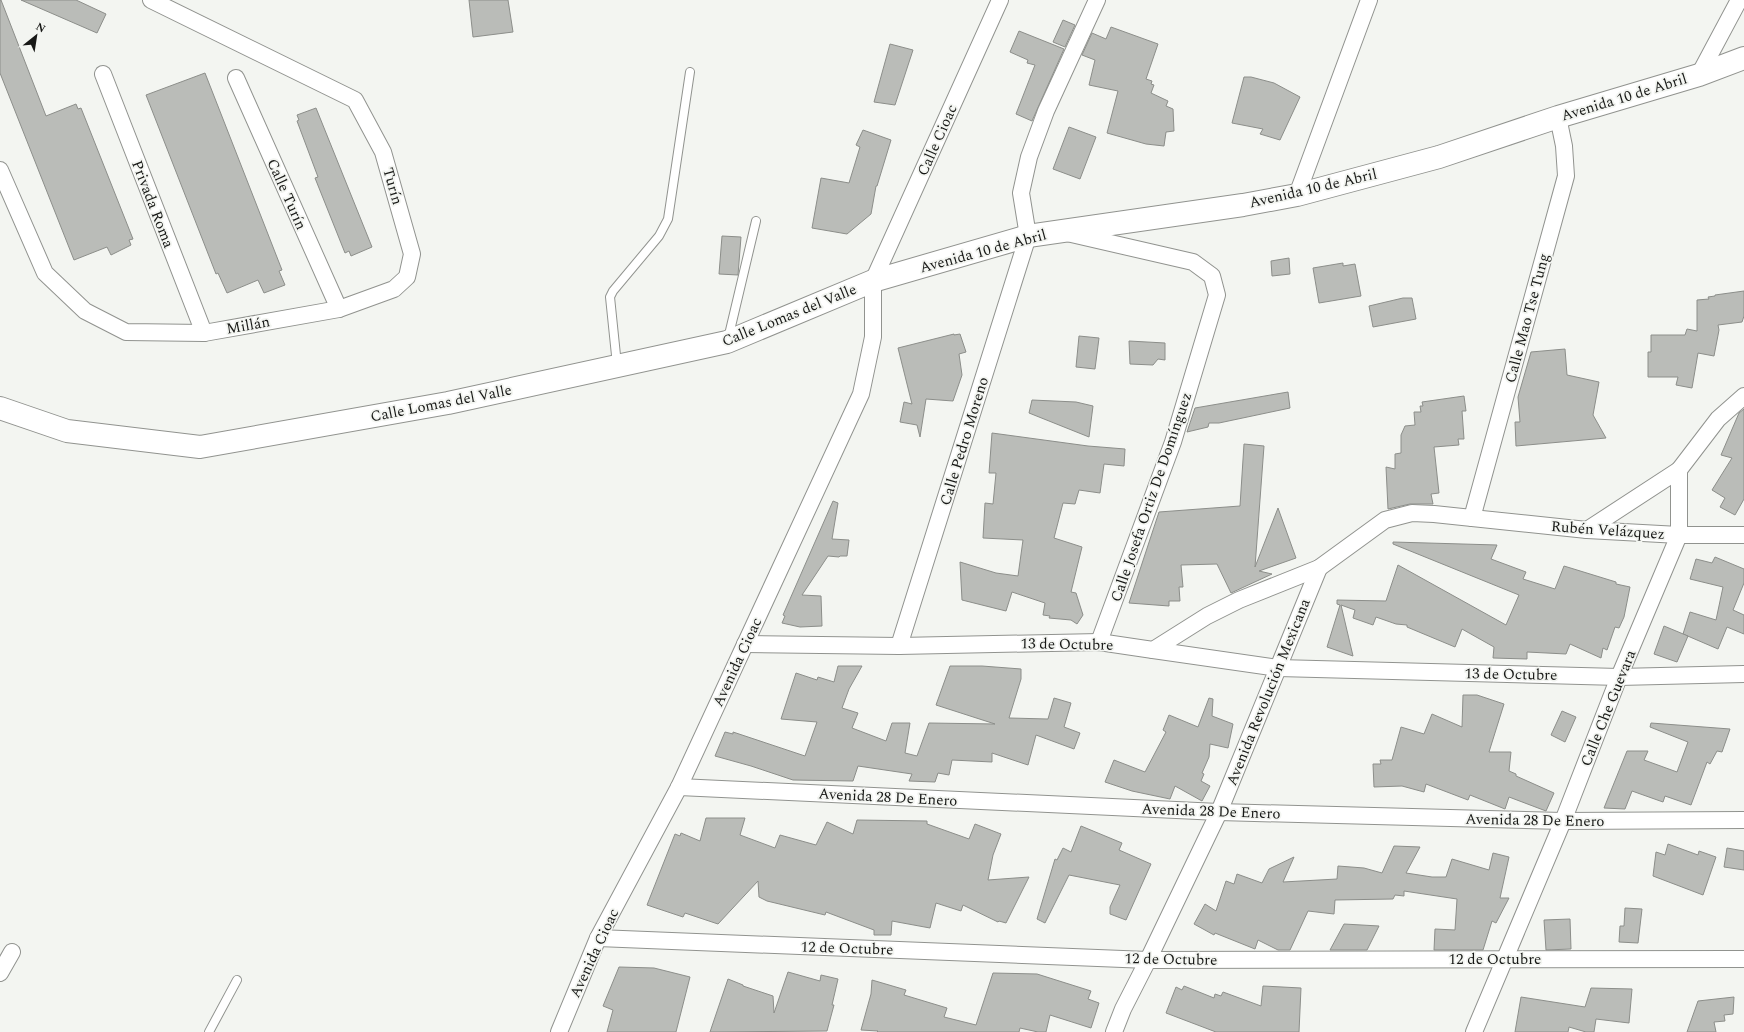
<svg xmlns="http://www.w3.org/2000/svg" width="1744" height="1032" viewBox="0 0 1744 1032" font-family="Spectral,serif">
	<style>
		.building { fill: #babcb8; stroke: #8c8e8a }
		.lines { fill: none; stroke-linecap: round; stroke-linejoin: round }
		.lane-casing { stroke: #91938f; stroke-width: 10 }
		.street-casing { stroke: #91938f; stroke-width: 18 }
		.secondary-casing { stroke: #91938f; stroke-width: 24 }
		.lane { stroke: #fff; stroke-width: 8 }
		.street { stroke: #fff; stroke-width: 16 }
		.secondary { stroke: #fff; stroke-width: 22 }
		.labels { text-anchor: middle; stroke-width: 3.5; stroke-linejoin: round; paint-order: stroke }
		.street-label { font-size: 15px; fill: #171816; stroke: #f3f5f1 }
	</style>
	<rect width="100%" height="100%" fill="#f3f5f1"/>
	<g class="building">
		<path d="M 0,0 L 1,0 L 46,116 L 76,104 L 78,109 L 81,108 L 133,239 L 129,240 L 131,245 L 111,255 L 107,247 L 74,260 L 0,73 Z"/>
		<path d="M 21,0 L 76,0 L 106,14 L 97,33 Z"/>
		<path d="M 469,0 L 508,0 L 513,32 L 473,37 Z"/>
		<path d="M 1063,20 L 1075,25 L 1065,47 L 1053,42 Z"/>
		<path d="M 1111,27 L 1158,44 L 1146,79 L 1152,81 L 1151,84 L 1154,85 L 1151,93 L 1168,101 L 1166,106 L 1173,109 L 1174,131 L 1166,132 L 1164,146 L 1146,144 L 1107,133 L 1118,91 L 1089,85 L 1095,60 L 1082,55 L 1092,33 L 1106,39 Z"/>
		<path d="M 1019,31 L 1064,49 L 1032,121 L 1016,114 L 1035,65 L 1027,63 L 1028,60 L 1010,52 Z"/>
		<path d="M 890,44 L 913,50 L 895,105 L 874,102 Z"/>
		<path d="M 205,73 L 282,270 L 279,271 L 285,285 L 264,293 L 258,280 L 227,293 L 218,273 L 216,274 L 146,95 Z"/>
		<path d="M 1244,77 L 1251,77 L 1274,83 L 1300,97 L 1280,140 L 1260,134 L 1263,129 L 1232,123 Z"/>
		<path d="M 316,108 L 372,247 L 351,256 L 349,251 L 345,253 L 315,178 L 318,177 L 297,121 L 299,120 L 297,115 Z"/>
		<path d="M 1069,127 L 1096,137 L 1080,179 L 1053,169 Z"/>
		<path d="M 863,130 L 891,140 L 877,186 L 876,186 L 871,214 L 847,234 L 812,228 L 821,178 L 849,183 L 860,147 L 856,145 Z"/>
		<path d="M 722,236 L 741,237 L 738,275 L 719,274 Z"/>
		<path d="M 1289,258 L 1290,274 L 1272,276 L 1271,261 Z"/>
		<path d="M 1343,263 L 1343,266 L 1355,264 L 1361,296 L 1319,303 L 1313,268 Z"/>
		<path d="M 1744,291 L 1744,316 L 1742,322 L 1718,325 L 1719,330 L 1714,356 L 1698,353 L 1692,388 L 1676,385 L 1678,377 L 1648,377 L 1648,352 L 1651,352 L 1651,335 L 1685,335 L 1687,329 L 1697,331 L 1697,300 L 1709,299 L 1708,297 L 1715,296 L 1715,295 Z"/>
		<path d="M 1403,298 L 1412,298 L 1416,319 L 1373,327 L 1369,306 Z"/>
		<path d="M 954,334 L 954,335 L 960,334 L 966,352 L 959,354 L 962,375 L 953,401 L 926,399 L 920,437 L 917,425 L 900,422 L 904,402 L 912,404 L 898,348 Z"/>
		<path d="M 1079,336 L 1099,338 L 1095,369 L 1076,367 Z"/>
		<path d="M 1129,341 L 1165,343 L 1165,360 L 1158,359 L 1153,365 L 1130,364 Z"/>
		<path d="M 1565,349 L 1567,375 L 1599,382 L 1593,415 L 1606,438 L 1516,446 L 1515,422 L 1520,422 L 1518,397 L 1531,352 Z"/>
		<path d="M 1288,392 L 1290,408 L 1219,423 L 1209,423 L 1208,427 L 1187,432 L 1195,408 Z"/>
		<path d="M 1464,396 L 1466,411 L 1462,411 L 1464,439 L 1458,439 L 1459,445 L 1434,447 L 1439,493 L 1431,494 L 1433,504 L 1410,504 L 1388,509 L 1386,467 L 1395,469 L 1395,454 L 1401,453 L 1401,435 L 1405,426 L 1415,425 L 1414,412 L 1421,412 L 1420,406 L 1423,406 L 1422,402 Z"/>
		<path d="M 1032,400 L 1076,402 L 1093,406 L 1089,437 L 1029,413 Z"/>
		<path d="M 1744,409 L 1744,499 L 1735,515 L 1720,507 L 1725,498 L 1712,490 L 1732,458 L 1721,455 L 1739,413 Z"/>
		<path d="M 992,433 L 1088,446 L 1125,449 L 1124,466 L 1104,464 L 1100,493 L 1079,490 L 1075,504 L 1063,503 L 1054,538 L 1082,547 L 1071,592 L 1076,593 L 1083,615 L 1077,624 L 1071,620 L 1049,618 L 1050,616 L 1043,615 L 1045,603 L 1012,592 L 1006,611 L 962,600 L 960,562 L 996,573 L 1018,576 L 1023,540 L 983,538 L 985,503 L 993,504 L 996,473 L 989,473 Z"/>
		<path d="M 1244,444 L 1264,446 L 1255,567 L 1278,508 L 1296,558 L 1259,571 L 1272,574 L 1231,593 L 1217,564 L 1181,565 L 1183,587 L 1179,587 L 1180,601 L 1169,601 L 1169,606 L 1129,603 L 1159,512 L 1240,506 Z"/>
		<path d="M 833,501 L 838,503 L 832,539 L 849,540 L 847,556 L 840,556 L 839,557 L 828,556 L 802,595 L 821,596 L 822,626 L 800,627 L 782,623 L 785,616 L 783,615 Z"/>
		<path d="M 1393,542 L 1497,545 L 1491,559 L 1526,572 L 1523,579 L 1555,589 L 1564,566 L 1616,582 L 1616,584 L 1630,587 L 1624,617 L 1619,628 L 1615,627 L 1607,650 L 1603,648 L 1601,658 L 1570,644 L 1566,654 L 1527,652 L 1527,659 L 1493,658 L 1494,647 L 1462,629 L 1455,647 L 1407,627 L 1407,625 L 1396,624 L 1376,617 L 1373,625 L 1353,618 L 1355,610 L 1341,605 L 1353,656 L 1327,647 L 1340,605 L 1337,604 L 1337,600 L 1386,601 L 1398,565 L 1506,625 L 1519,595 L 1393,544 Z"/>
		<path d="M 1715,557 L 1744,569 L 1744,583 L 1733,610 L 1744,615 L 1744,634 L 1727,627 L 1718,649 L 1683,634 L 1690,612 L 1716,620 L 1723,587 L 1690,579 L 1696,559 L 1712,563 Z"/>
		<path d="M 1664,626 L 1688,636 L 1677,662 L 1654,654 Z"/>
		<path d="M 838,666 L 862,666 L 849,689 L 842,708 L 858,713 L 852,728 L 886,741 L 892,723 L 910,723 L 905,753 L 917,756 L 929,723 L 995,724 L 936,705 L 950,666 L 982,666 L 1021,669 L 1021,679 L 1009,718 L 1048,719 L 1054,698 L 1071,703 L 1064,727 L 1080,733 L 1074,749 L 1036,735 L 1028,765 L 992,753 L 992,762 L 952,760 L 949,775 L 938,773 L 935,782 L 909,781 L 912,774 L 858,766 L 853,781 L 793,780 L 751,766 L 715,756 L 725,732 L 733,734 L 733,732 L 805,756 L 817,722 L 781,719 L 796,673 L 817,680 L 818,677 L 834,682 Z"/>
		<path d="M 1463,695 L 1477,695 L 1504,704 L 1489,752 L 1511,752 L 1509,771 L 1516,774 L 1516,776 L 1554,793 L 1546,811 L 1509,797 L 1505,809 L 1470,795 L 1468,800 L 1426,784 L 1424,792 L 1402,786 L 1374,787 L 1373,764 L 1381,764 L 1380,760 L 1392,760 L 1401,727 L 1424,734 L 1432,714 L 1462,727 Z"/>
		<path d="M 1209,698 L 1213,699 L 1212,716 L 1233,724 L 1228,748 L 1210,744 L 1209,757 L 1202,773 L 1204,774 L 1201,781 L 1210,786 L 1202,801 L 1175,786 L 1170,799 L 1132,791 L 1105,782 L 1114,760 L 1145,772 L 1166,732 L 1163,730 L 1169,715 L 1198,727 Z"/>
		<path d="M 1562,711 L 1576,717 L 1565,742 L 1551,735 Z"/>
		<path d="M 1651,723 L 1730,729 L 1722,752 L 1717,751 L 1710,764 L 1707,762 L 1691,805 L 1665,796 L 1663,802 L 1632,791 L 1625,809 L 1604,808 L 1627,751 L 1648,751 L 1644,760 L 1677,772 L 1688,742 L 1650,727 Z"/>
		<path d="M 706,818 L 745,818 L 740,835 L 775,848 L 780,835 L 816,845 L 827,822 L 853,834 L 857,820 L 927,821 L 927,824 L 969,839 L 975,824 L 1001,834 L 993,855 L 988,880 L 1029,877 L 1006,923 L 999,921 L 998,922 L 963,905 L 961,911 L 936,903 L 930,928 L 892,921 L 891,935 L 874,935 L 874,930 L 826,912 L 825,915 L 767,901 L 759,897 L 758,881 L 718,924 L 685,913 L 683,917 L 647,905 L 675,834 L 680,836 L 681,833 L 700,841 Z"/>
		<path d="M 1081,826 L 1122,843 L 1119,850 L 1151,864 L 1126,920 L 1110,914 L 1110,907 L 1120,885 L 1069,875 L 1045,923 L 1037,919 L 1055,859 L 1057,860 L 1063,848 L 1071,852 Z"/>
		<path d="M 1668,844 L 1698,855 L 1699,851 L 1716,857 L 1703,895 L 1653,876 L 1656,852 L 1665,855 Z"/>
		<path d="M 1394,846 L 1420,847 L 1406,873 L 1432,877 L 1446,877 L 1452,859 L 1489,870 L 1493,853 L 1509,857 L 1500,898 L 1509,898 L 1496,923 L 1492,921 L 1483,950 L 1434,950 L 1435,929 L 1455,930 L 1457,899 L 1404,891 L 1404,896 L 1395,895 L 1393,899 L 1335,900 L 1334,914 L 1308,911 L 1290,950 L 1278,950 L 1258,940 L 1255,949 L 1215,933 L 1214,935 L 1194,924 L 1205,904 L 1216,911 L 1226,881 L 1234,884 L 1237,874 L 1262,883 L 1269,869 L 1294,857 L 1283,882 L 1337,879 L 1338,866 L 1364,868 L 1382,873 Z"/>
		<path d="M 1727,848 L 1744,851 L 1744,870 L 1724,867 Z"/>
		<path d="M 1625,908 L 1642,909 L 1638,943 L 1619,942 L 1620,926 L 1624,926 Z"/>
		<path d="M 1570,919 L 1571,949 L 1546,950 L 1544,920 Z"/>
		<path d="M 1344,924 L 1379,926 L 1367,950 L 1330,950 Z"/>
		<path d="M 619,967 L 654,968 L 690,977 L 676,1032 L 607,1032 L 613,1010 L 603,1006 Z"/>
		<path d="M 788,972 L 820,981 L 821,975 L 838,979 L 832,1005 L 834,1005 L 827,1031 L 710,1032 L 728,979 L 743,985 L 743,986 L 773,996 L 774,1013 Z"/>
		<path d="M 993,973 L 1037,974 L 1091,991 L 1088,999 L 1099,1003 L 1091,1028 L 1050,1015 L 1046,1032 L 1038,1032 L 1020,1028 L 1019,1032 L 877,1032 L 878,1031 L 861,1030 L 871,994 L 872,980 L 906,990 L 904,995 L 947,1008 L 944,1017 L 976,1025 Z"/>
		<path d="M 1184,986 L 1214,998 L 1215,994 L 1221,996 L 1223,992 L 1261,1006 L 1263,986 L 1301,988 L 1299,1032 L 1216,1032 L 1166,1013 L 1176,987 L 1182,990 Z"/>
		<path d="M 1591,988 L 1632,989 L 1629,1023 L 1596,1019 L 1594,1032 L 1586,1032 L 1569,1027 L 1568,1032 L 1515,1032 L 1521,997 L 1585,1007 Z"/>
		<path d="M 1734,997 L 1733,1014 L 1724,1015 L 1725,1021 L 1714,1022 L 1716,1032 L 1687,1032 L 1698,1001 Z"/>
	</g>
	<g class="lines">
		<g class="lane-casing">
			<g id="lane">
				<path d="M 728,339 L 756,221"/>
				<path d="M 617,365 L 610,297 L 613,291 L 659,236 L 668,219 L 690,72"/>
				<path d="M 209,1032 L 237,980"/>
			</g>
		</g>
		<g class="street-casing">
			<g id="street">
				<path d="M 103,74 L 204,333"/>
				<path d="M 1699,75 L 1739,0"/>
				<path d="M 236,78 L 339,309"/>
				<path d="M 0,170 L 45,273 L 85,311 L 126,332 L 204,333 L 339,309 L 394,289 L 407,277 L 412,254 L 383,152 L 355,100 L 151,0"/>
				<path d="M 1297,195 L 1369,0"/>
				<path d="M 1067,233 L 1193,262 L 1212,276 L 1217,295 L 1173,442 L 1099,642"/>
				<path d="M 1472,518 L 1566,176 L 1564,146 L 1558,117"/>
				<path d="M 1587,530 L 1679,470"/>
				<path d="M 745,644 L 899,646 L 1099,642 L 1153,650 L 1207,616 L 1239,600 L 1319,568 L 1385,520 L 1412,513 L 1434,514 L 1587,530 L 1679,535 L 1744,535"/>
				<path d="M 899,646 L 1028,236 L 1021,193 L 1029,157 L 1046,111 L 1097,0"/>
				<path d="M 1153,650 L 1278,668 L 1619,677 L 1744,674"/>
				<path d="M 679,787 L 1219,812 L 1563,821 L 1744,820"/>
				<path d="M 598,938 L 1148,960 L 1744,959"/>
				<path d="M 0,973 L 12,952"/>
				<path d="M 559,1032 L 598,938 L 679,787 L 861,394 L 873,337 L 873,281 L 1000,0"/>
				<path d="M 1114,1032 L 1123,1009 L 1148,960 L 1219,812 L 1319,568"/>
				<path d="M 1474,1032 L 1563,821 L 1619,677 L 1679,535 L 1679,470 L 1718,419 L 1744,396"/>
			</g>
		</g>
		<g class="secondary-casing">
			<path id="secondary" d="M 0,408 L 67,431 L 200,447 L 448,403 L 727,342 L 873,281 L 1028,236 L 1243,205 L 1297,195 L 1439,157 L 1558,117 L 1699,75 L 1744,58"/>
		</g>
		<use href="#lane" class="lane"/>
		<use href="#street" class="street"/>
		<use href="#secondary" class="secondary"/>
	</g>
	<g class="labels">
		<g class="street-label">
			<text transform="translate(1624 97) rotate(-17)" y="5">Avenida 10 de Abril</text>
			<text transform="translate(937 140) rotate(-66)" y="5">Calle Cioac</text>
			<text transform="translate(393 186) rotate(74)" y="5">Turín</text>
			<text transform="translate(1313 188) rotate(-13)" y="5">Avenida 10 de Abril</text>
			<text transform="translate(287 194) rotate(66)" y="5">Calle Turín</text>
			<text transform="translate(153 204) rotate(69)" y="5">Privada Roma</text>
			<text transform="translate(983 251) rotate(-15)" y="5">Avenida 10 de Abril</text>
			<text transform="translate(789 315) rotate(-22)" y="5">Calle Lomas del Valle</text>
			<text transform="translate(1527 318) rotate(-75)" y="5">Calle Mao Tse Tung</text>
			<text transform="translate(248 325) rotate(-10)" y="5">Millán</text>
			<text transform="translate(441 403) rotate(-11)" y="5">Calle Lomas del Valle</text>
			<text transform="translate(964 441) rotate(-73)" y="5">Calle Pedro Moreno</text>
			<text transform="translate(1151 497) rotate(-71)" y="5">Calle Josefa Ortiz De Domínguez</text>
			<text transform="translate(1608 530) rotate(4)" y="5">Rubén Velázquez</text>
			<text transform="translate(1067 644) rotate(1)" y="5">13 de Octubre</text>
			<text transform="translate(737 662) rotate(-65)" y="5">Avenida Cioac</text>
			<text transform="translate(1511 674) rotate(1)" y="5">13 de Octubre</text>
			<text transform="translate(1268 692) rotate(-68)" y="5">Avenida Revolución Mexicana</text>
			<text transform="translate(1608 708) rotate(-68)" y="5">Calle Che Guevara</text>
			<text transform="translate(888 797) rotate(3)" y="5">Avenida 28 De Enero</text>
			<text transform="translate(1211 811) rotate(2)" y="5">Avenida 28 De Enero</text>
			<text transform="translate(1535 820) rotate(1)" y="5">Avenida 28 De Enero</text>
			<text transform="translate(847 948) rotate(2)" y="5">12 de Octubre</text>
			<text transform="translate(594 953) rotate(-65)" y="5">Avenida Cioac</text>
			<text transform="translate(1171 959) rotate(1)" y="5">12 de Octubre</text>
			<text x="1495" y="964">12 de Octubre</text>
		</g>
	</g>
	<g transform="translate(36 36) rotate(30)" stroke="#f3f5f1" stroke-width="3" paint-order="stroke">
	<path d="M0-3L7 15L0 10L-7 15Z" fill="#171816"/>
	<text y="-6" font-size="11" font-weight="bold" text-anchor="middle" fill="#171816">N</text>
	</g>
</svg>
